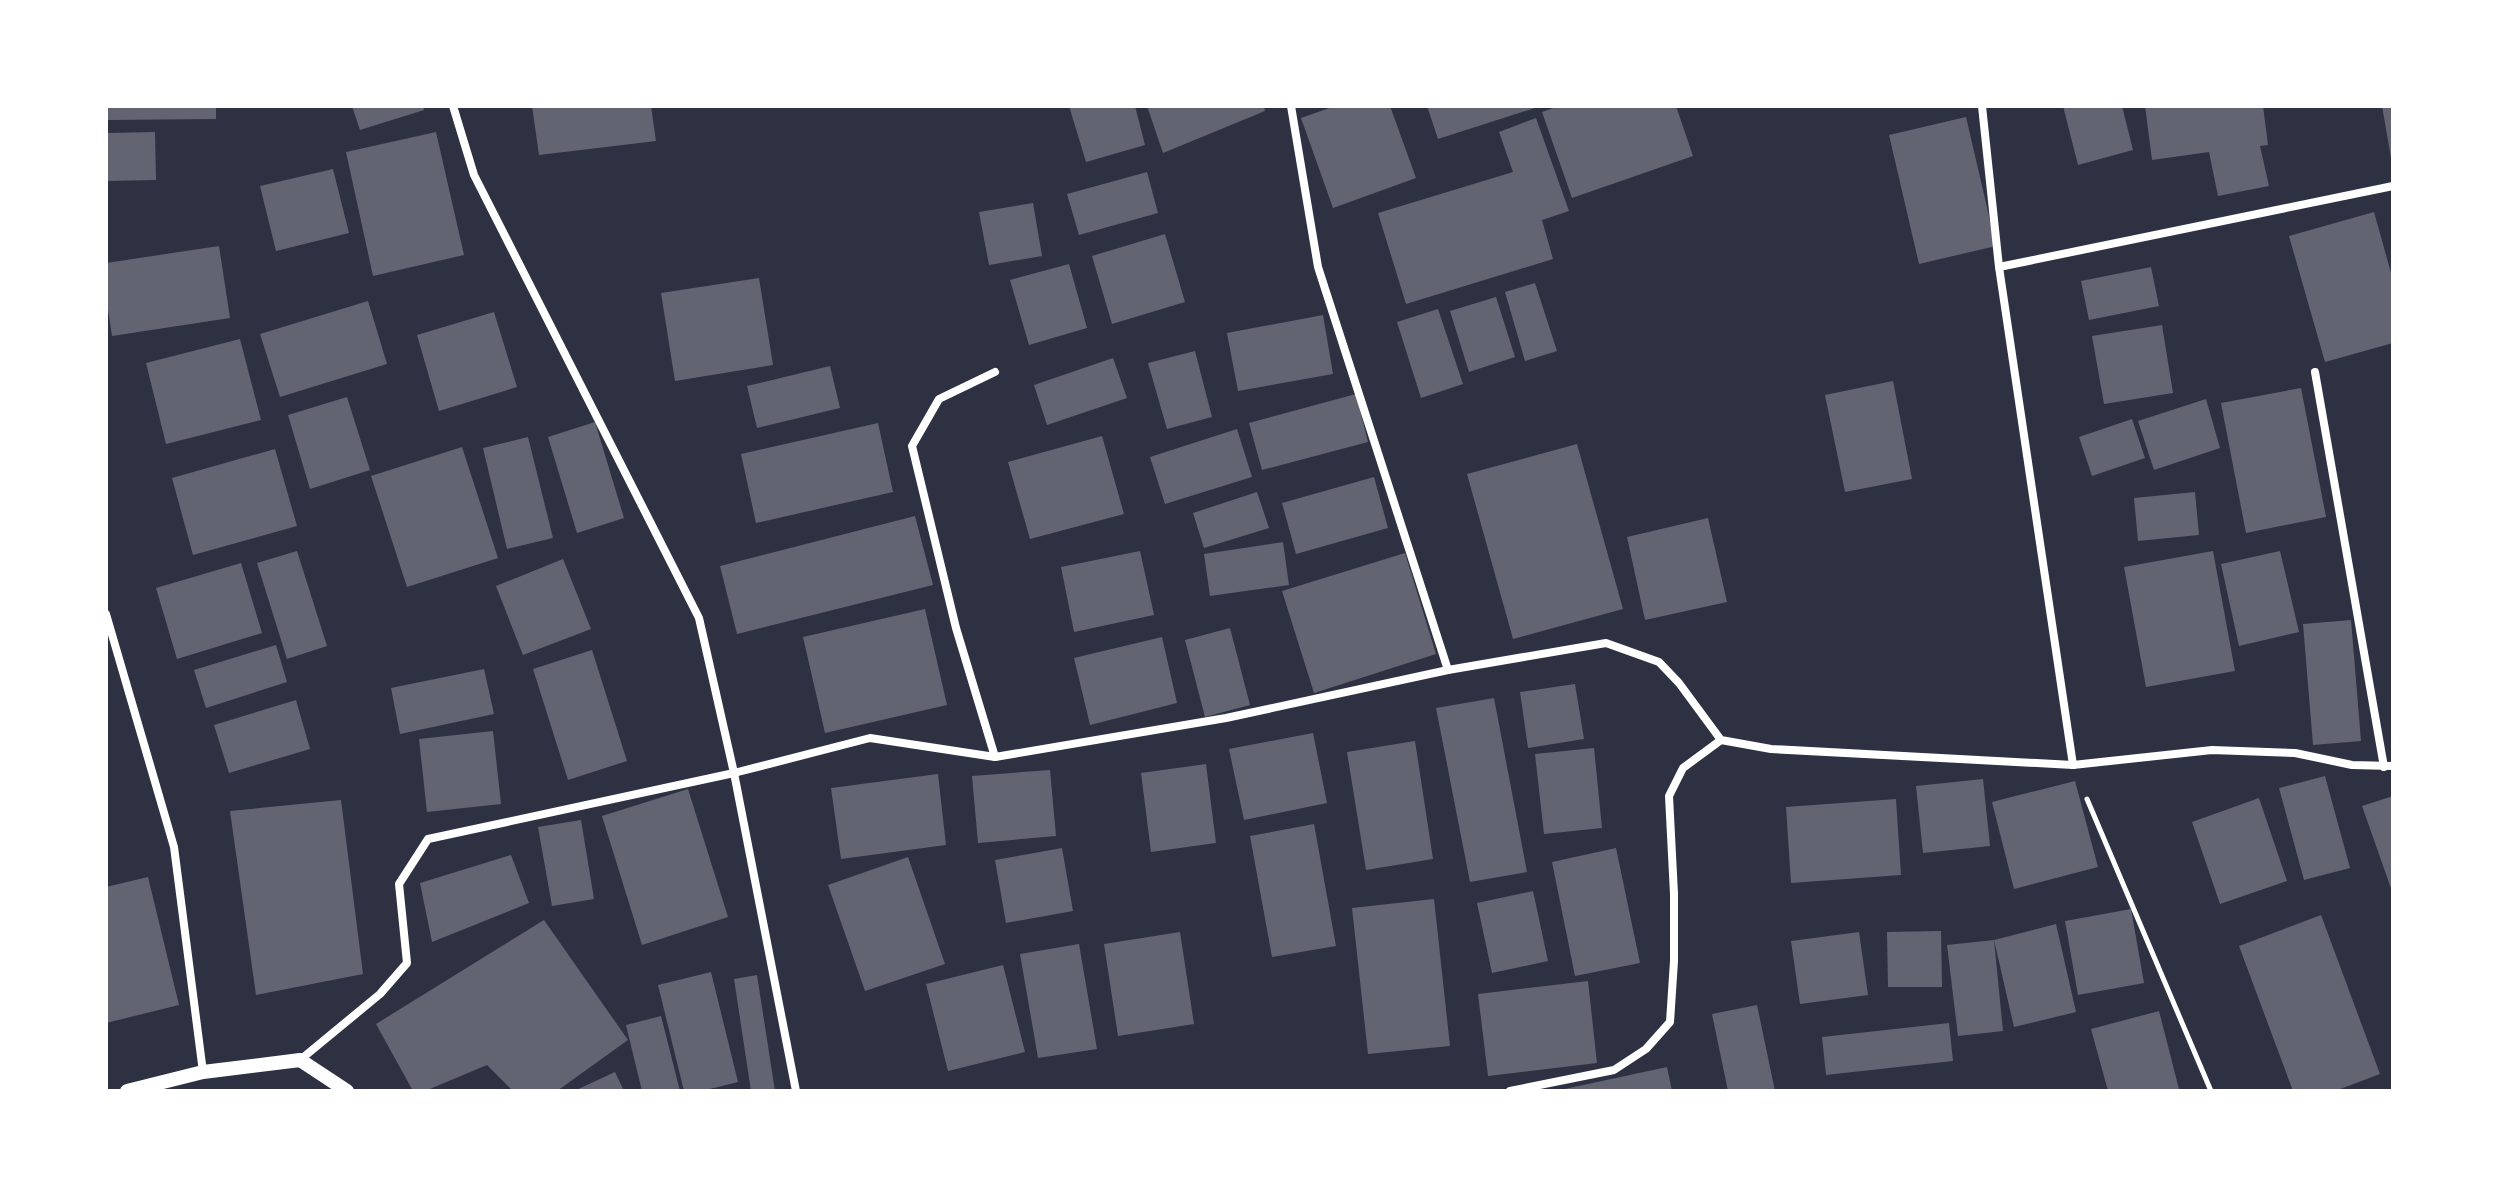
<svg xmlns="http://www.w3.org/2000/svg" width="2499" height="1197" viewBox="0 0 2499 1197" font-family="'DM Sans',sans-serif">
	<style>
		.building { fill: #626471 }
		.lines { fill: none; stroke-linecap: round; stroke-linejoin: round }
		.path { stroke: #fff; stroke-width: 5 }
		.minor { stroke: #fff; stroke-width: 8 }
		.tertiary { stroke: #fff; stroke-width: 14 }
	</style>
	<rect width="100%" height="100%" fill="#2d3142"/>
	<g class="building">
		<path d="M 106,106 L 216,106 L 216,119 L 106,120 Z"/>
		<path d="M 352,106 L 423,106 L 424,110 L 360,130 Z"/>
		<path d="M 532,106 L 651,106 L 656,141 L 539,155 Z"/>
		<path d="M 1069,106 L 1135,106 L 1145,145 L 1086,162 Z"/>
		<path d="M 1147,106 L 1264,106 L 1265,111 L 1163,153 Z"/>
		<path d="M 1335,106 L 1390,106 L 1416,178 L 1333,208 L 1301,118 Z"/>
		<path d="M 1427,106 L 1538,106 L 1538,107 L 1438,139 Z"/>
		<path d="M 1559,106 L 1676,106 L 1693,156 L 1572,198 L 1542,112 Z"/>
		<path d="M 2063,106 L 2122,106 L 2133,150 L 2078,165 Z"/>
		<path d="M 2145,106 L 2263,106 L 2268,145 L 2260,146 L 2269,186 L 2218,196 L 2209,152 L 2152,160 Z"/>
		<path d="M 2382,106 L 2393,106 L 2393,157 L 2391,158 Z"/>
		<path d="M 1966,117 L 1996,246 L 1919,264 L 1889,135 Z"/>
		<path d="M 1536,118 L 1569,211 L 1542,220 L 1553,259 L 1406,304 L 1378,213 L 1513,172 L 1499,132 Z"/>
		<path d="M 155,132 L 156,180 L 106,181 L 106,133 Z"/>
		<path d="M 436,132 L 464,255 L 373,276 L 346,152 Z"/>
		<path d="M 333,169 L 349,233 L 276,251 L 260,186 Z"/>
		<path d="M 1147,172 L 1158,213 L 1079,235 L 1067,194 Z"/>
		<path d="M 1033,203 L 1042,256 L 989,265 L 979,212 Z"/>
		<path d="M 2374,212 L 2393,280 L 2393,343 L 2325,362 L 2289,236 Z"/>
		<path d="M 1165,234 L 1185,302 L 1112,324 L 1092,256 Z"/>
		<path d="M 219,246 L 230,318 L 112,336 L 106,296 L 106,263 Z"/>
		<path d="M 1069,264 L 1087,328 L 1029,345 L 1010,280 Z"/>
		<path d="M 2151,267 L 2159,306 L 2089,320 L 2081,281 Z"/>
		<path d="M 759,278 L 773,365 L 675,381 L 661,293 Z"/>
		<path d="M 1535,283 L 1557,351 L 1525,361 L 1505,292 Z"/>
		<path d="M 1496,297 L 1515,357 L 1469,372 L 1450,311 Z"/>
		<path d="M 368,301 L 387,364 L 280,397 L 260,334 Z"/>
		<path d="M 1438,309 L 1463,384 L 1421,398 L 1397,322 Z"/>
		<path d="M 494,312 L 517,387 L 439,411 L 417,335 Z"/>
		<path d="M 1323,315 L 1333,374 L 1238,391 L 1227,333 Z"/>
		<path d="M 2162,325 L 2173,393 L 2104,404 L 2092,336 Z"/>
		<path d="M 240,339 L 261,420 L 166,444 L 146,363 Z"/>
		<path d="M 1195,351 L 1212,417 L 1167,429 L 1148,363 Z"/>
		<path d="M 1113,358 L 1127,398 L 1047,425 L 1034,385 Z"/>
		<path d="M 830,366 L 840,408 L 757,428 L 747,386 Z"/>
		<path d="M 1893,381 L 1912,479 L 1845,492 L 1825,395 Z"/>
		<path d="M 2301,388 L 2326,517 L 2246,533 L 2221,403 Z"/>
		<path d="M 1356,394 L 1368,442 L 1262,470 L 1249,423 Z"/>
		<path d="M 347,397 L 370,470 L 310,489 L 288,415 Z"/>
		<path d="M 2206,399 L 2220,448 L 2154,470 L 2138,421 Z"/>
		<path d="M 2132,419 L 2145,458 L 2092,476 L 2079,437 Z"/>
		<path d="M 595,422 L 624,518 L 577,533 L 548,437 Z"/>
		<path d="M 878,423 L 893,492 L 756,523 L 741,454 Z"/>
		<path d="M 1237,429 L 1252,477 L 1165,504 L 1150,457 Z"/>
		<path d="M 1102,436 L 1124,514 L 1030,539 L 1008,462 Z"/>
		<path d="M 528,437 L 553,538 L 507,549 L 483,448 Z"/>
		<path d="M 1577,444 L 1623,609 L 1513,639 L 1467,474 Z"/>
		<path d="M 462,447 L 498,558 L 407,587 L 371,476 Z"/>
		<path d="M 275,449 L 297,526 L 193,555 L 172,478 Z"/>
		<path d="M 1374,477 L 1388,528 L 1296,554 L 1282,503 Z"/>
		<path d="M 1257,492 L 1269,528 L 1204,548 L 1193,513 Z"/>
		<path d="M 2195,492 L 2199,535 L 2138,541 L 2134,498 Z"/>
		<path d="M 915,516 L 933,585 L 737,634 L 720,566 Z"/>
		<path d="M 1708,518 L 1727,602 L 1645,620 L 1627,537 Z"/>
		<path d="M 1283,542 L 1289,585 L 1210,596 L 1204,554 Z"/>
		<path d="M 297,551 L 327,646 L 287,659 L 257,563 Z"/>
		<path d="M 1140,551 L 1154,615 L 1074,632 L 1061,567 Z"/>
		<path d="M 2213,551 L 2235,671 L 2146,687 L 2124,567 Z"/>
		<path d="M 2280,551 L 2299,632 L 2239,646 L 2221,564 Z"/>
		<path d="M 1405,553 L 1436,654 L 1314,693 L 1282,591 Z"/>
		<path d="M 563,559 L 591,629 L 523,655 L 496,586 Z"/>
		<path d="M 241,563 L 262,633 L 177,659 L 156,588 Z"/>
		<path d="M 925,609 L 947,705 L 825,733 L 803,637 Z"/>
		<path d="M 2351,620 L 2361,741 L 2313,745 L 2303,624 Z"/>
		<path d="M 1230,628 L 1250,705 L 1205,717 L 1185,640 Z"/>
		<path d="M 1162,637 L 1177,703 L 1090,725 L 1074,658 Z"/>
		<path d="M 276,645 L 287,682 L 206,708 L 194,670 Z"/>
		<path d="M 592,650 L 627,761 L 568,780 L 533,669 Z"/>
		<path d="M 484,669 L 494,714 L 400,734 L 391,688 Z"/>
		<path d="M 1575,684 L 1584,739 L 1528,748 L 1520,692 Z"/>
		<path d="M 1494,698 L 1527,872 L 1470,882 L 1436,708 Z"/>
		<path d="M 296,700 L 310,749 L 229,773 L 214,725 Z"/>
		<path d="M 493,731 L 501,804 L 427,812 L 419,739 Z"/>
		<path d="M 1313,733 L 1327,803 L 1244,820 L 1229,749 Z"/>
		<path d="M 1415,741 L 1433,859 L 1366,870 L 1347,752 Z"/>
		<path d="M 1594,748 L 1602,828 L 1544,834 L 1535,754 Z"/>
		<path d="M 1206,764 L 1216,843 L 1151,852 L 1141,773 Z"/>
		<path d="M 1050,770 L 1056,836 L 978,843 L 972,776 Z"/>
		<path d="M 938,774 L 946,845 L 841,859 L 831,788 Z"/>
		<path d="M 2325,776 L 2350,868 L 2304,880 L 2279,788 Z"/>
		<path d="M 1983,779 L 1990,846 L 1923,853 L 1916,786 Z"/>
		<path d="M 2075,781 L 2098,867 L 2014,889 L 1992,802 Z"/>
		<path d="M 688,789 L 728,917 L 642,945 L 602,816 Z"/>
		<path d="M 2393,796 L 2393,894 L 2362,806 Z"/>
		<path d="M 2259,798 L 2287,881 L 2220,904 L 2192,822 Z"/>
		<path d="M 1896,799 L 1901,875 L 1791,883 L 1786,807 Z"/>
		<path d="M 341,800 L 363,974 L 256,995 L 230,811 Z"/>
		<path d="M 581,820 L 594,899 L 552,906 L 538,827 Z"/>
		<path d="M 1314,824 L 1336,946 L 1272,957 L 1250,836 Z"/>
		<path d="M 1062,848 L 1073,911 L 1006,923 L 995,860 Z"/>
		<path d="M 1616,848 L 1640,963 L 1575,976 L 1552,862 Z"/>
		<path d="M 511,855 L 529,903 L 432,942 L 420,883 Z"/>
		<path d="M 908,857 L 945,964 L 865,991 L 828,885 Z"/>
		<path d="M 148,877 L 179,1005 L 106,1023 L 106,887 Z"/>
		<path d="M 1533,891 L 1548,961 L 1492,973 L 1477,903 Z"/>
		<path d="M 1434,899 L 1450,1046 L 1368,1054 L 1352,908 Z"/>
		<path d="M 2131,909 L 2144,983 L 2078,995 L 2065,921 Z"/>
		<path d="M 2321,915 L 2380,1074 L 2335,1091 L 2293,1091 L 2239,946 Z"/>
		<path d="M 544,920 L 628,1040 L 557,1091 L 513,1091 L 487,1065 L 425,1091 L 413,1091 L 376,1024 Z"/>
		<path d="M 2056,924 L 2076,1012 L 2014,1027 L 1994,940 Z"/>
		<path d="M 1941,931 L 1942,987 L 1888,987 L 1887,932 Z"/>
		<path d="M 1180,932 L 1194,1024 L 1118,1036 L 1104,944 Z"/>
		<path d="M 1859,932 L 1868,995 L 1800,1004 L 1791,941 Z"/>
		<path d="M 1994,940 L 2003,1031 L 1958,1036 L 1947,945 Z"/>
		<path d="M 1079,944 L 1097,1049 L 1038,1058 L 1020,954 Z"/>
		<path d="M 1003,965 L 1025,1052 L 948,1071 L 926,984 Z"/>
		<path d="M 711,972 L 738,1082 L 702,1091 L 684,1091 L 658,985 Z"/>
		<path d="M 757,975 L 775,1091 L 751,1091 L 734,979 Z"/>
		<path d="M 1588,981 L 1597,1063 L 1488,1076 L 1478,994 Z"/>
		<path d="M 1757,1005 L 1775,1091 L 1728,1091 L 1712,1014 Z"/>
		<path d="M 2159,1011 L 2179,1089 L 2170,1091 L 2108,1091 L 2091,1029 Z"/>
		<path d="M 661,1016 L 680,1091 L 642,1091 L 626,1025 Z"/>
		<path d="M 1949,1023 L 1953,1061 L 1826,1075 L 1822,1037 Z"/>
		<path d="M 1667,1067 L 1672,1091 L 1560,1091 L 1560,1090 Z"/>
		<path d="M 615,1072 L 624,1091 L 574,1091 Z"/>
	</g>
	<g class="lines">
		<path class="path" d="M 2087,799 L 2211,1091"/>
		<g class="minor">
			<path d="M 453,106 L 474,175 L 699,618 L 734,773 L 796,1091"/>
			<path d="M 1291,106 L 1318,267 L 1448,670"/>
			<path d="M 1982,106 L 1999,267 L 2073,765"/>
			<path d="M 1999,267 L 2393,186"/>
			<path d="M 2315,372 L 2384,767"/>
			<path d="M 106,614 L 174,847 L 203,1072"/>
			<path d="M 995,757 L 956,628 L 912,446 L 939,399 L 995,372"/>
			<path d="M 300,1060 L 380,994 L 407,963 L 399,884 L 428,839 L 734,773 L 870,738 L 995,757 L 1226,718 L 1448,670 L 1606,643 L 1659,662 L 1679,683 L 1721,740 L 1771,749 L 2073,765 L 2212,750 L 2295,753 L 2352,765 L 2393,766"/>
			<path d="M 1510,1091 L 1614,1070 L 1646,1049 L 1670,1022 L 1674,961 L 1674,894 L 1669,796 L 1683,768 L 1721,740"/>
		</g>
		<path class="tertiary" d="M 127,1091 L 203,1072 L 300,1060 L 347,1091"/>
	</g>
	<rect width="2499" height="1197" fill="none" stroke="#ffffff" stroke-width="216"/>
</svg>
